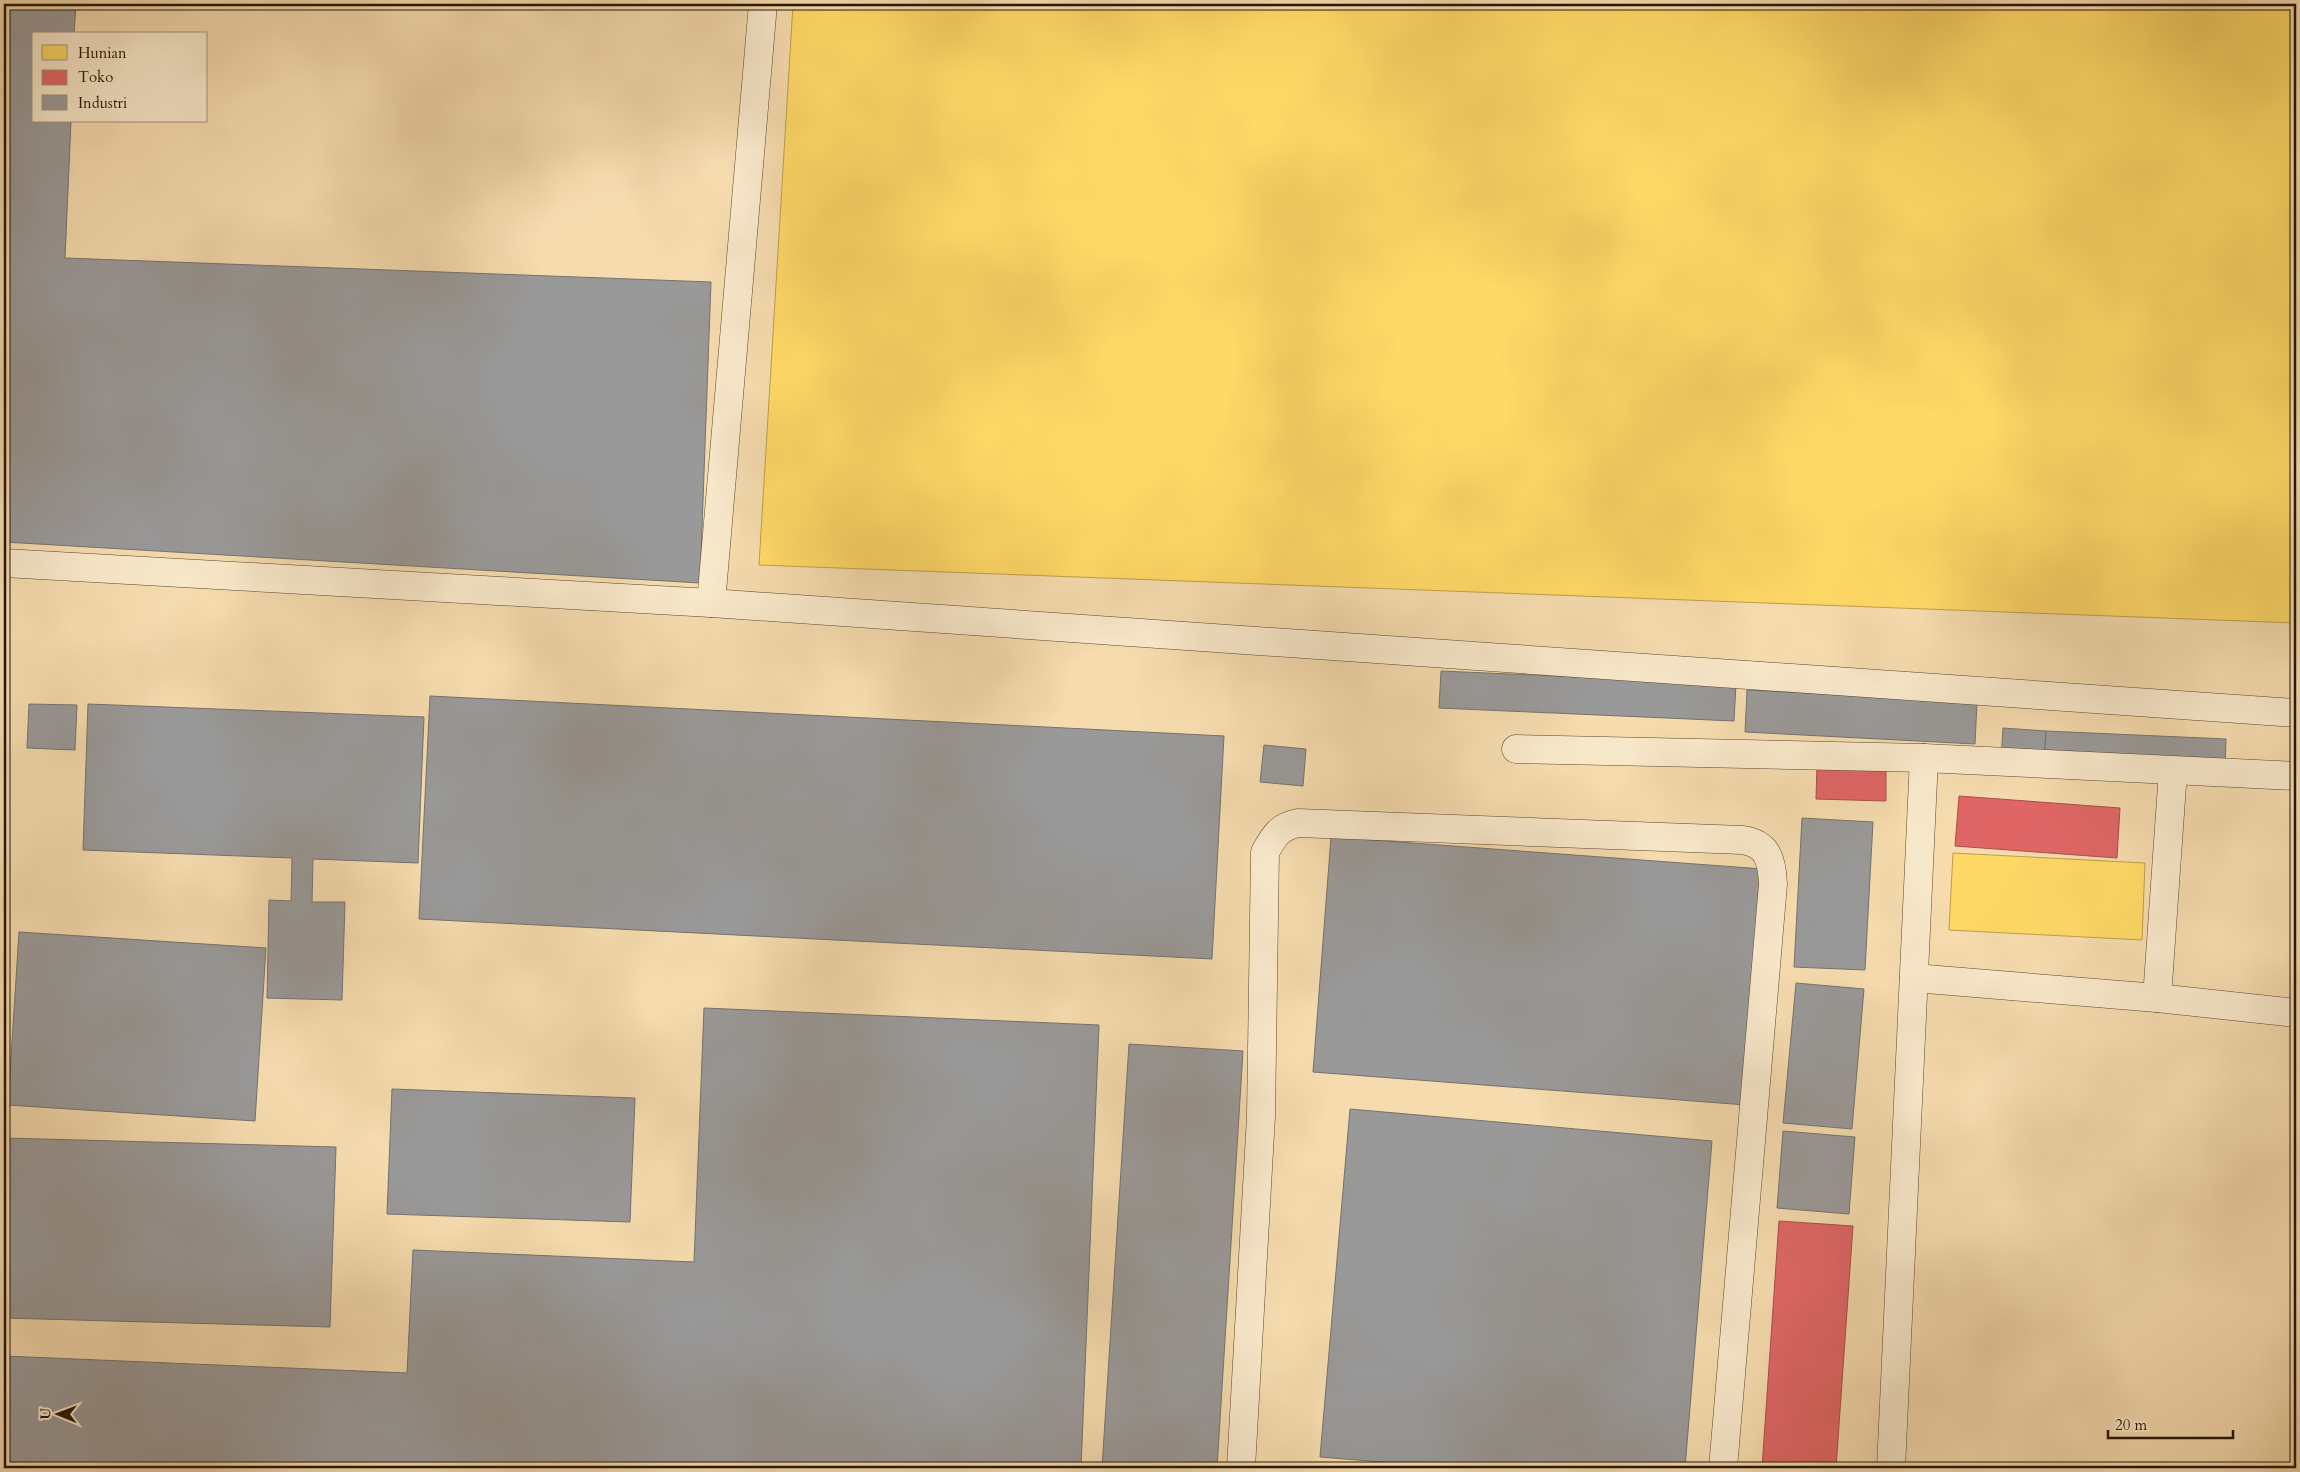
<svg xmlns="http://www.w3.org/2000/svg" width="2300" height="1472" viewBox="0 0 2300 1472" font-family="Cardo,serif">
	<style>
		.homes { fill: #ffd966; stroke: #be9e48 }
		.shops { fill: #e06666; stroke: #a84e48 }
		.industry { fill: #999; stroke: #76726c }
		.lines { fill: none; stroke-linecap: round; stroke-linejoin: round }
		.minor-casing { stroke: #5a472d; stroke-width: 29 }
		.minor { stroke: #f8e8ca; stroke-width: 28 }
	</style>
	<rect width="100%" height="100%" fill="#f5dbae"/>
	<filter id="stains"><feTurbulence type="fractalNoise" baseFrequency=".004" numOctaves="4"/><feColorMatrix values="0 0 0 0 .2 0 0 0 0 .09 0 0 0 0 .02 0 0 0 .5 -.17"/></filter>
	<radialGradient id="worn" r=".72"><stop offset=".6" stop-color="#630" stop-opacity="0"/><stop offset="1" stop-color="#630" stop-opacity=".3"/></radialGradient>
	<g class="homes">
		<path d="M 793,4 L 2296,4 L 2296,623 L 759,565 Z"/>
		<path d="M 1953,853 L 2145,863 L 2142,940 L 1949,930 Z"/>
	</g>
	<g class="shops">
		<path d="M 1817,767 L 1886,770 L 1886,801 L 1816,799 Z"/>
		<path d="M 1959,796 L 2120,808 L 2117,858 L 1955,846 Z"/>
		<path d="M 1779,1221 L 1853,1226 L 1836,1468 L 1762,1468 Z"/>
	</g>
	<g class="industry">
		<path d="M 4,4 L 76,4 L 74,34 L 34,34 L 34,121 L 71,121 L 65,258 L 711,282 L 700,583 L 4,542 Z"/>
		<path d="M 1441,671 L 1736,684 L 1734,721 L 1439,708 Z"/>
		<path d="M 1747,690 L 1977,702 L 1975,744 L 1745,732 Z"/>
		<path d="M 430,696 L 1224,736 L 1212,959 L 419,919 Z"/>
		<path d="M 29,704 L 77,705 L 75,750 L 27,748 Z"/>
		<path d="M 88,704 L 424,717 L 418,863 L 313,859 L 312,902 L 345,902 L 342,1000 L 267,998 L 269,900 L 291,901 L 292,858 L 83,850 Z"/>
		<path d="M 2003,728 L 2046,731 L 2044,760 L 2001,758 Z"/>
		<path d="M 2046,731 L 2226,739 L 2225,769 L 2044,760 Z"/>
		<path d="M 1264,745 L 1306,749 L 1303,786 L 1260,782 Z"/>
		<path d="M 1802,818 L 1873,822 L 1865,970 L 1794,967 Z"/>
		<path d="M 1331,837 L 1763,869 L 1746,1105 L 1313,1072 Z"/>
		<path d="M 19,932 L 266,948 L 255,1121 L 8,1105 Z"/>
		<path d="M 1796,983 L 1864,989 L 1852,1129 L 1783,1123 Z"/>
		<path d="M 704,1008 L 1099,1025 L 1081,1468 L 4,1468 L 4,1356 L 407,1373 L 413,1250 L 694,1262 Z"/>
		<path d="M 1129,1044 L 1243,1051 L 1217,1468 L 1102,1468 Z"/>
		<path d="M 392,1089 L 635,1098 L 630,1222 L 387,1214 Z"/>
		<path d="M 1350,1109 L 1712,1141 L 1685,1468 L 1455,1468 L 1320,1457 Z"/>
		<path d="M 1783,1131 L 1855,1137 L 1849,1214 L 1777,1208 Z"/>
		<path d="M 4,1138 L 336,1147 L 330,1327 L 4,1318 Z"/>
	</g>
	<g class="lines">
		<g class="minor-casing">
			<g id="minor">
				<path d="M 4,563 L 711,603 L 2296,713"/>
				<path d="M 711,603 L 763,4"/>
				<path d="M 1516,749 L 1924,758 L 2296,776"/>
				<path d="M 1914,978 L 2157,998 L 2296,1013"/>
				<path d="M 2157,998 L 2173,771"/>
				<path d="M 1241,1468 L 1261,1116 L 1265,852 C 1275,835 1279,827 1298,823 L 1742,840 C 1768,843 1772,861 1773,884 L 1723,1468"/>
				<path d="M 1891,1468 L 1924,758"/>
			</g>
		</g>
		<use href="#minor" class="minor"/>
	</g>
	<rect width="2300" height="1472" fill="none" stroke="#f5dbae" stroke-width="20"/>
	<rect x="5" y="5" width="2290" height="1462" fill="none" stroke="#261602" stroke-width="2.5"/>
	<rect x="10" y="10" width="2280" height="1452" fill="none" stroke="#261602"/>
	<rect x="32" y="32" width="175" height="90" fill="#f8e8ca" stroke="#a4947a"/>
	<rect x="42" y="45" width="25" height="15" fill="#ffd966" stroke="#a4947a"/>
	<text x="78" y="58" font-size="15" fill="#261602">Hunian</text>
	<rect x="42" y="70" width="25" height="15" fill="#e06666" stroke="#a4947a"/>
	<text x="78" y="82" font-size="15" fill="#261602">Toko</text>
	<rect x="42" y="95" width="25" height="15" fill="#999999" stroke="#a4947a"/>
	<text x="78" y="108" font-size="15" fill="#261602">Industri</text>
	<g transform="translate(58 1414) rotate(271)" stroke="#f8e8ca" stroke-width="4" paint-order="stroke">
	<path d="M0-4L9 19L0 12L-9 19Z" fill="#261602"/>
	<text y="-8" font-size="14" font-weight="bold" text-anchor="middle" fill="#261602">U</text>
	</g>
	<path d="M2108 1430v8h125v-8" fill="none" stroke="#261602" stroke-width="2.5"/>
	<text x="2115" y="1430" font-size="15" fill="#261602" stroke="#f8e8ca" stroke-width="4" paint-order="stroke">20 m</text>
	<rect width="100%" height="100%" filter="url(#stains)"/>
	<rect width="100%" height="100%" fill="url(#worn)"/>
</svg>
